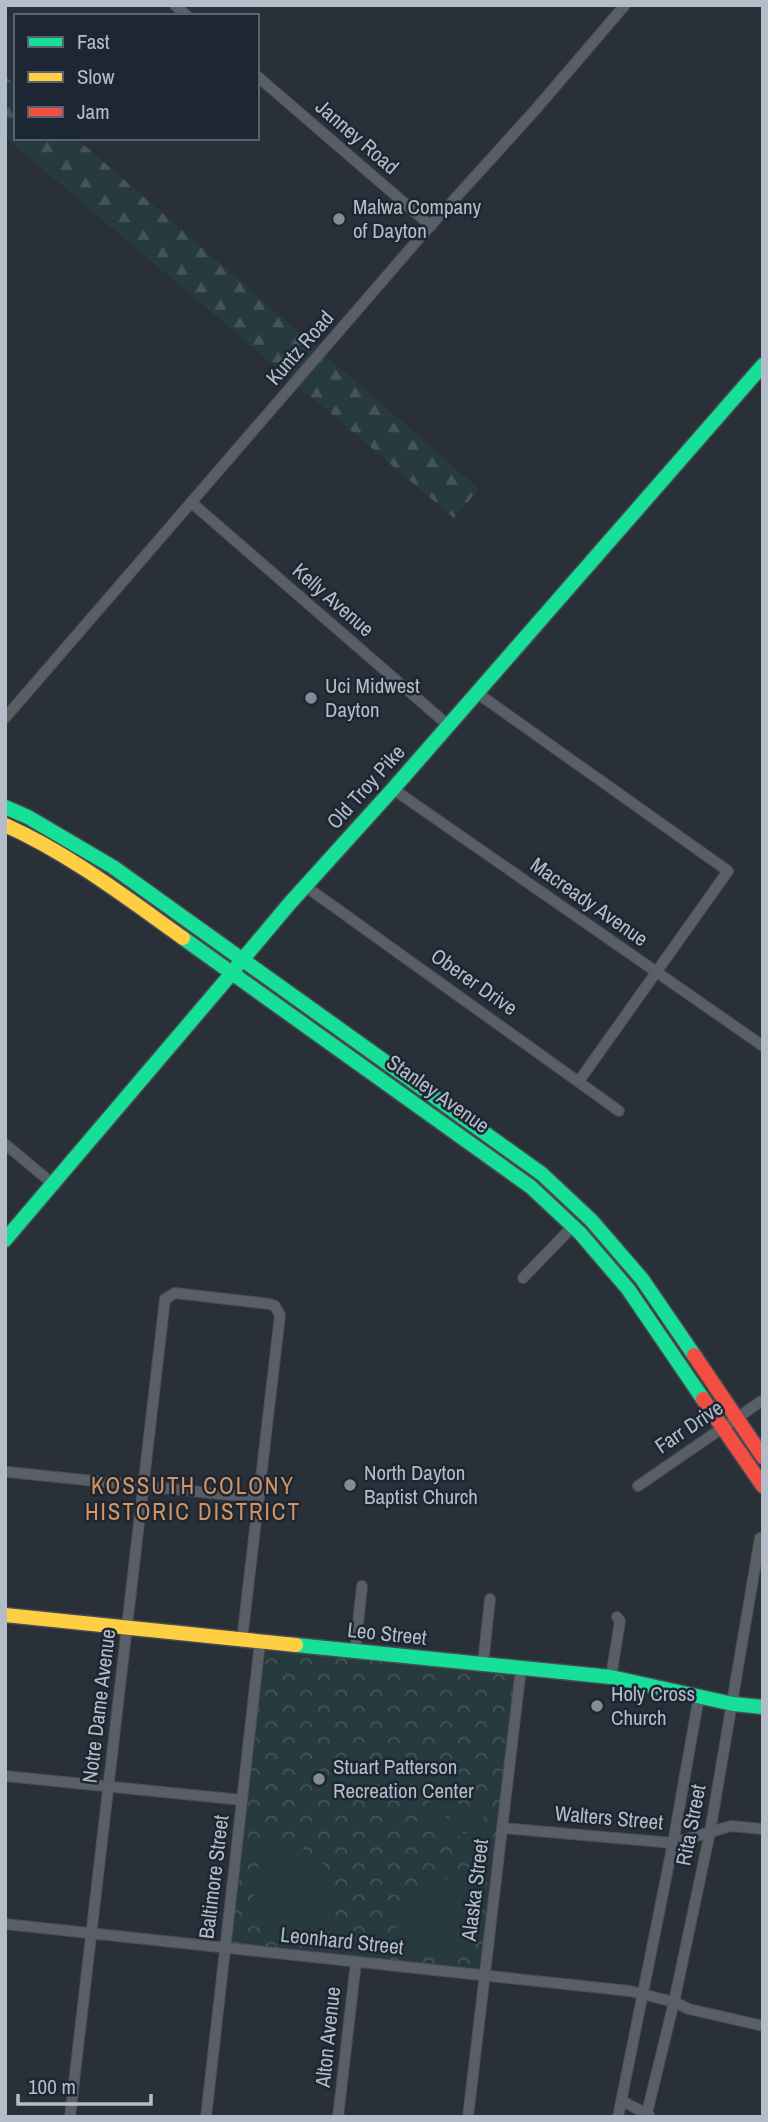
<svg xmlns="http://www.w3.org/2000/svg" width="768" height="2122" viewBox="0 0 768 2122" font-family="'Archivo Narrow',sans-serif">
	<style>
		.forest { fill: url(#forest-firs) }
		.park { fill: url(#park-crowns) }
		.garden { fill: #273a3e }
		.lines { fill: none; stroke-linecap: round; stroke-linejoin: round }
		.street-casing { stroke: #484c53; stroke-width: 12 }
		.fast-casing { stroke: #484c53; stroke-width: 17 }
		.slow-casing { stroke: #484c53; stroke-width: 17 }
		.jam-casing { stroke: #484c53; stroke-width: 17 }
		.street { stroke: #5a5e66; stroke-width: 10 }
		.fast { stroke: #16e098; stroke-width: 14 }
		.slow { stroke: #ffcf43; stroke-width: 14 }
		.jam { stroke: #f24e42; stroke-width: 14 }
		.poi-dot { fill: #848b96; stroke: #1d2633; stroke-width: 2.5 }
		.labels { text-anchor: middle; stroke-width: 5; stroke-linejoin: round; paint-order: stroke }
		.street-label { font-size: 21px; fill: #b4bcc9; stroke: #1d2633 }
		.poi-label { font-size: 21px; fill: #b4bcc9; stroke: #1d2633; text-anchor: start }
		.neighbourhood-label { font-size: 23px; letter-spacing: 2px; fill: #d59563; stroke: #1d2633 }
	</style>
	<defs>
		<pattern id="forest-firs" width="22" height="20" patternUnits="userSpaceOnUse" patternTransform="scale(1.75)"><rect width="22" height="20" fill="#273a3e"/><path d="M5 1l3.5 6h-7zM16 11l3.5 6h-7z" fill="#445559"/></pattern>
		<pattern id="park-crowns" width="20" height="18" patternUnits="userSpaceOnUse" patternTransform="scale(1.75)"><rect width="20" height="18" fill="#273a3e"/><path d="M2 6a3 3 0 1 1 6 0M12 15a3 3 0 1 1 6 0" fill="none" stroke="#445559"/></pattern>
	</defs>
	<rect width="100%" height="100%" fill="#2a3038"/>
	<path class="forest" d="M 5,76 L 16,86 L 16,138 L 76,138 L 479,489 L 454,518 L 5,137 Z"/>
	<path class="park" d="M 260,1642 L 521,1668 L 485,1975 L 225,1948 Z"/>
	<g class="garden">
		<path d="M 430,1799 L 447,1802 L 443,1834 L 426,1831 Z"/>
		<path d="M 451,1803 L 466,1805 L 462,1836 L 447,1835 Z"/>
		<path d="M 470,1805 L 485,1807 L 481,1839 L 466,1837 Z"/>
		<path d="M 262,1844 C 274,1845 288,1845 300,1848 C 305,1849 310,1853 314,1856 C 343,1875 335,1907 333,1936 L 250,1926 Z"/>
		<path d="M 441,1879 L 475,1881 L 470,1956 L 397,1949 C 395,1907 403,1896 441,1879 Z"/>
	</g>
	<g class="lines">
		<g class="street-casing">
			<g id="street">
				<path d="M 175,5 L 187,16"/>
				<path d="M 257,76 L 431,226"/>
				<path d="M 192,503 L 449,726"/>
				<path d="M 477,693 L 728,871 L 579,1081"/>
				<path d="M 5,718 L 422,235 L 536,109 L 625,5"/>
				<path d="M 393,789 L 763,1046"/>
				<path d="M 305,886 L 619,1111"/>
				<path d="M 5,1144 L 53,1184"/>
				<path d="M 523,1278 L 573,1226"/>
				<path d="M 8,1472 L 259,1498"/>
				<path d="M 638,1486 L 763,1400"/>
				<path d="M 355,1651 L 362,1586"/>
				<path d="M 483,1664 L 490,1599"/>
				<path d="M 611,1677 L 620,1621 L 617,1617"/>
				<path d="M 5,1776 L 242,1800"/>
				<path d="M 502,1828 L 673,1843 L 731,1826 L 763,1829"/>
				<path d="M 5,1924 L 630,1991 L 674,2002 L 689,2009 L 763,2026"/>
				<path d="M 622,2101 L 649,2115"/>
				<path d="M 70,2117 L 165,1299 L 175,1293 L 270,1304 L 275,1306 L 280,1315 L 242,1640"/>
				<path d="M 206,2117 L 260,1642"/>
				<path d="M 338,2117 L 356,1962"/>
				<path d="M 468,2117 L 521,1668"/>
				<path d="M 618,2117 L 673,1843 L 699,1696"/>
				<path d="M 646,2117 L 674,2002 L 710,1832 L 760,1538"/>
			</g>
		</g>
		<g class="fast-casing">
			<g id="fast">
				<path d="M 5,807 L 28,817 L 113,867 L 542,1174 L 592,1221 L 642,1279 L 694,1355"/>
				<path d="M 183,938 L 531,1187 L 580,1233 L 628,1289 L 703,1399"/>
				<path d="M 237,966 L 290,903 L 393,789 L 763,365"/>
				<path d="M 5,1240 L 232,973"/>
				<path d="M 296,1645 L 611,1677 L 733,1704 L 763,1707"/>
			</g>
		</g>
		<g class="slow-casing">
			<g id="slow">
				<path d="M 5,825 C 68,853 127,898 183,938"/>
				<path d="M 5,1615 L 296,1645"/>
			</g>
		</g>
		<g class="jam-casing">
			<g id="jam">
				<path d="M 694,1355 L 763,1457"/>
				<path d="M 703,1399 L 763,1486"/>
			</g>
		</g>
		<use href="#street" class="street"/>
		<use href="#fast" class="fast"/>
		<use href="#slow" class="slow"/>
		<use href="#jam" class="jam"/>
	</g>
	<g class="poi-dot">
		<circle cx="339" cy="219" r="7"/>
		<circle cx="311" cy="698" r="7"/>
		<circle cx="350" cy="1485" r="7"/>
		<circle cx="597" cy="1706" r="7"/>
		<circle cx="319" cy="1779" r="7"/>
	</g>
	<g class="labels">
		<g class="street-label">
			<text transform="translate(357 137) rotate(41)" y="7">Janney Road</text>
			<text transform="translate(300 348) rotate(-49)" y="7">Kuntz Road</text>
			<text transform="translate(333 600) rotate(41)" y="7">Kelly Avenue</text>
			<text transform="translate(366 787) rotate(-48)" y="7">Old Troy Pike</text>
			<text transform="translate(589 902) rotate(35)" y="7">Macready Avenue</text>
			<text transform="translate(474 982) rotate(35)" y="7">Oberer Drive</text>
			<text transform="translate(438 1094) rotate(35)" y="7">Stanley Avenue</text>
			<text transform="translate(689 1427) rotate(-34)" y="7">Farr Drive</text>
			<text transform="translate(387 1634) rotate(6)" y="7">Leo Street</text>
			<text transform="translate(99 1706) rotate(-83)" y="7">Notre Dame Avenue</text>
			<text transform="translate(609 1818) rotate(5)" y="7">Walters Street</text>
			<text transform="translate(691 1825) rotate(-79)" y="7">Rita Street</text>
			<text transform="translate(214 1877) rotate(-83)" y="7">Baltimore Street</text>
			<text transform="translate(475 1890) rotate(-83)" y="7">Alaska Street</text>
			<text transform="translate(342 1941) rotate(6)" y="7">Leonhard Street</text>
			<text transform="translate(328 2037) rotate(-84)" y="7">Alton Avenue</text>
		</g>
		<g class="poi-label">
			<text x="353" y="214">Malwa Company<tspan x="353" dy="24">of Dayton</tspan></text>
			<text x="325" y="693">Uci Midwest<tspan x="325" dy="24">Dayton</tspan></text>
			<text x="364" y="1480">North Dayton<tspan x="364" dy="24">Baptist Church</tspan></text>
			<text x="611" y="1701">Holy Cross<tspan x="611" dy="24">Church</tspan></text>
			<text x="333" y="1774">Stuart Patterson<tspan x="333" dy="24">Recreation Center</tspan></text>
		</g>
		<g class="neighbourhood-label">
			<text x="193" y="1494">KOSSUTH COLONY<tspan x="193" dy="26">HISTORIC DISTRICT</tspan></text>
		</g>
	</g>
	<rect width="768" height="2122" fill="none" stroke="#b4bcc9" stroke-width="14"/>
	<rect x="14" y="14" width="245" height="126" fill="#1d2633" stroke="#59626f" stroke-width="2"/>
	<rect x="28" y="37" width="35" height="10" fill="#16e098" stroke="#59626f" stroke-width="2"/>
	<text x="77" y="49" font-size="21" fill="#b4bcc9">Fast</text>
	<rect x="28" y="72" width="35" height="10" fill="#ffcf43" stroke="#59626f" stroke-width="2"/>
	<text x="77" y="84" font-size="21" fill="#b4bcc9">Slow</text>
	<rect x="28" y="107" width="35" height="10" fill="#f24e42" stroke="#59626f" stroke-width="2"/>
	<text x="77" y="119" font-size="21" fill="#b4bcc9">Jam</text>
	<path d="M18 2094v10h133v-10" fill="none" stroke="#b4bcc9" stroke-width="3.5"/>
	<text x="28" y="2094" font-size="21" fill="#b4bcc9" stroke="#1d2633" stroke-width="5" paint-order="stroke">100 m</text>
</svg>
